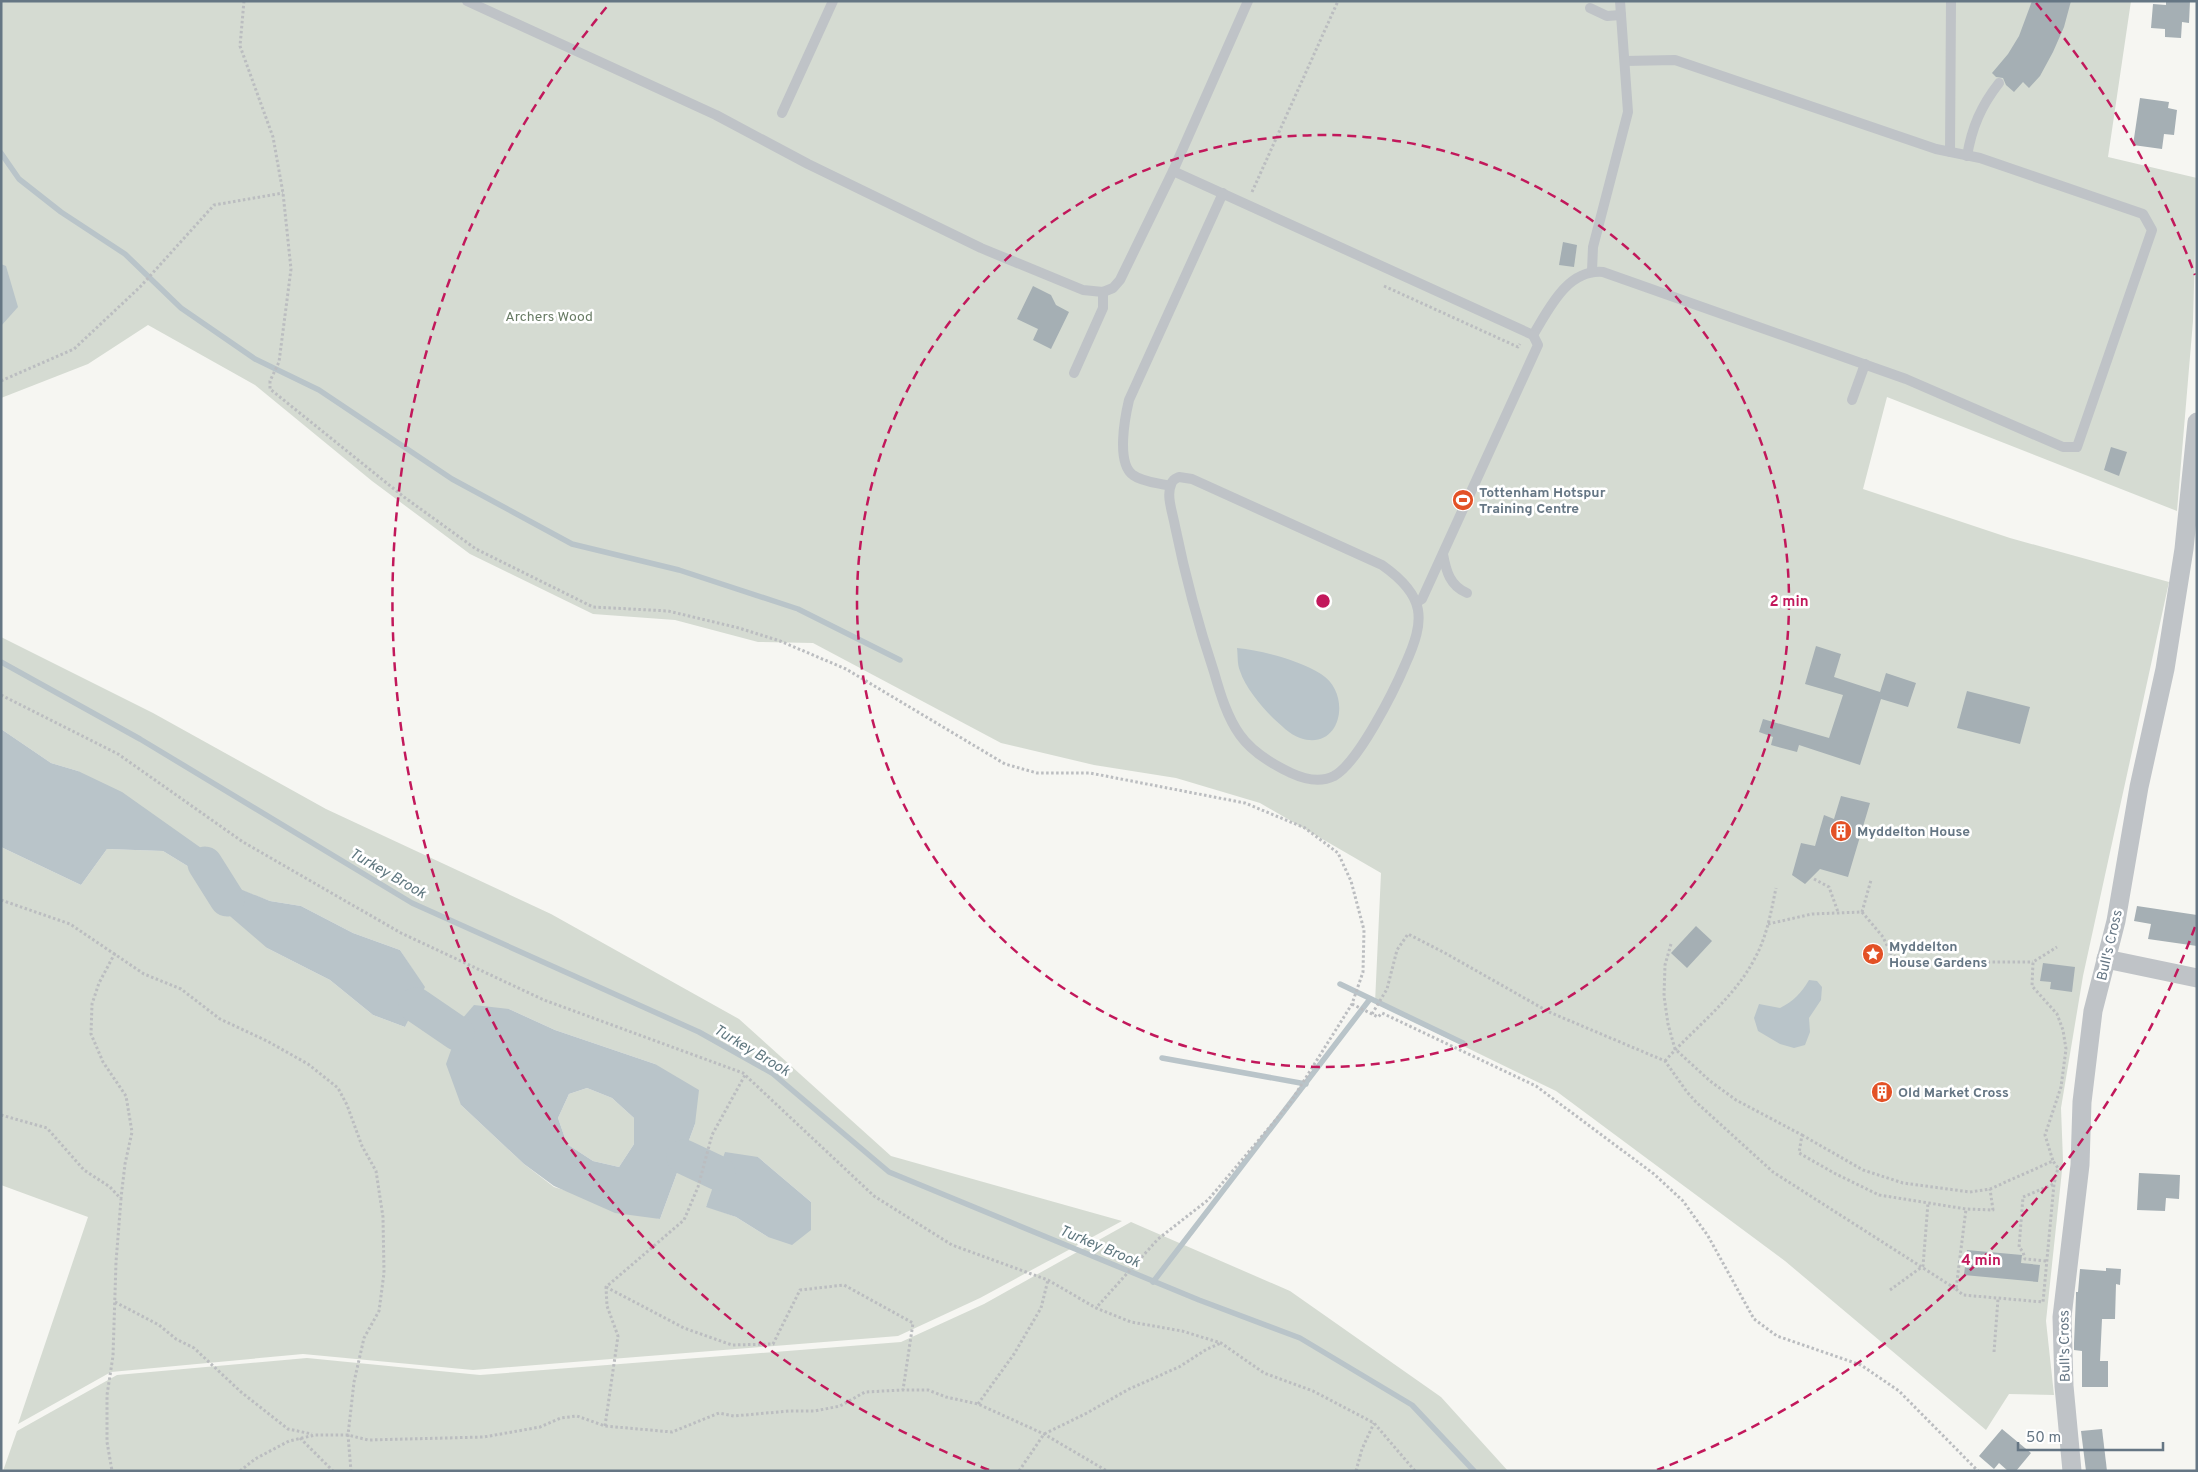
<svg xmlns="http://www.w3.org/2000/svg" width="2198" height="1472" viewBox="0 0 2198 1472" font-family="Overpass,sans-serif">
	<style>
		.green { fill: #d5dbd2; fill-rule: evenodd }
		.water { fill: #b9c4c9; fill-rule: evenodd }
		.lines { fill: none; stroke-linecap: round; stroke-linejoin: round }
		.stream { stroke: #b9c4c9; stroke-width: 5.5 }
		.river { stroke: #b9c4c9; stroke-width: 35 }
		.building { fill: #a5afb4 }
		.path { stroke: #bbbdc0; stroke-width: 3; stroke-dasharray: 2.5 2.5; stroke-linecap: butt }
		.service { stroke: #bfc3c7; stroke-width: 10 }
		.minor { stroke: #bfc3c7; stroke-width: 19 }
		.ring { fill: none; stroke: #c2185b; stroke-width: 2.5; stroke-dasharray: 9 6 }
		.labels { text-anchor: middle; stroke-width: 5; stroke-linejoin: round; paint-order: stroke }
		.park-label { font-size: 14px; fill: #687b64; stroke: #fff }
		.poi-label { font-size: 14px; font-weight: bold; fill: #657684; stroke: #fff; text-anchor: start }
		.street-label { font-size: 14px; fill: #657684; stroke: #fff }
		.water-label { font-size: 15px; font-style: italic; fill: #607880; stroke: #fff }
		.centre { fill: #c2185b; stroke: #fff; stroke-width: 2.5 }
		.ring-label { font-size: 15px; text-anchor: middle; font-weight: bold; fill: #c2185b; stroke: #fff; stroke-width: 5; stroke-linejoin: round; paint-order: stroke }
	</style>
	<rect width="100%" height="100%" fill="#f6f6f2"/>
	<g class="green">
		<path d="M 1,1 L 2131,1 L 2108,157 L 2197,178 L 2193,321 L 2177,511 L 1887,397 L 1863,489 L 2010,538 L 2169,582 L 2083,976 L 2061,1108 L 2063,1161 L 2046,1321 L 2054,1395 L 2009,1394 L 1986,1430 L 1785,1261 L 1556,1091 L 1375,1003 L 1381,873 L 1260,803 L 1176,778 L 1094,765 L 1001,743 L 813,643 L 758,642 L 675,620 L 593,614 L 470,554 L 372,481 L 255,385 L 148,325 L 88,364 L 1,398 Z"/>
		<path d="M 1,637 L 153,713 L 326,809 L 551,914 L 739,1019 L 891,1156 L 1122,1221 L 980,1298 L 898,1336 L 473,1370 L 303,1354 L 111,1372 L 18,1424 L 88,1217 L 1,1185 L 1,847 L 81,885 L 107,849 L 163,851 L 199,873 L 78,771 L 51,763 L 1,729 ZM 230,886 L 270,901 L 301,906 L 353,933 L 400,950 L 424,987 L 405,1027 L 373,1015 L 330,980 L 267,948 ZM 509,1009 L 555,1030 L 655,1064 L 695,1124 L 660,1219 L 554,1187 L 524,1164 L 461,1105 ZM 758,1157 L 811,1202 L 768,1237 L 736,1217 L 706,1206 Z"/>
		<path d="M 587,1088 L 612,1098 L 634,1118 L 634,1144 L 619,1167 L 593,1161 L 567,1144 L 558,1118 L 569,1094 Z"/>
		<path d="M 1131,1222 L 1290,1291 L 1441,1397 L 1508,1471 L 3,1471 L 17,1431 L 117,1375 L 307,1358 L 480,1375 L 901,1342 L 984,1304 Z"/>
	</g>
	<g class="water">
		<path d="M 1,264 L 6,266 L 18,307 L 1,326 Z"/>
		<path d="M 1237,648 C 1264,651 1298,660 1321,674 C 1353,694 1341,752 1300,738 C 1289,734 1281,725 1273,718 C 1261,706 1245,687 1240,671 C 1237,664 1238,655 1237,648 Z"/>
		<path d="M 1,729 L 51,763 L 78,771 L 122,792 L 211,855 L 199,873 L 163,851 L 107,849 L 81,885 L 1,847 Z"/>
		<path d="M 230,885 L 270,901 L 301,906 L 353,933 L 400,950 L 425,987 L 405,1027 L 373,1015 L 330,980 L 267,948 L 224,911 Z"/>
		<path d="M 1809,980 L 1817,981 L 1822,987 L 1821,1000 L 1809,1018 L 1810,1032 L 1805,1045 L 1794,1048 L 1780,1044 L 1758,1031 L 1754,1018 L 1759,1004 L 1780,1008 C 1794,1001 1801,993 1809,980 Z"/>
		<path d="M 474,1005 L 509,1009 L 555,1030 L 655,1064 L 699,1090 L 695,1124 L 660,1219 L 615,1213 L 554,1186 L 524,1164 L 461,1105 L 446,1064 L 462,1019 ZM 587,1088 L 612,1098 L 634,1118 L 634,1144 L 619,1167 L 593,1161 L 567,1144 L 558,1118 L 569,1094 Z"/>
		<path d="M 725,1152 L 758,1157 L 811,1202 L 811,1230 L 792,1245 L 768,1237 L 736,1217 L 706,1207 Z"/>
	</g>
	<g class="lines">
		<g class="stream">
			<path d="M 1,153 L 19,179 L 61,212 L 125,254 L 181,308 L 255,359 L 319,390 L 452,479 L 572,544 L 679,570 L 798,609 L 900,660"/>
			<path d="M 1,662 L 140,739 L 412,903 L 699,1032 L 772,1073 L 889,1172 L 1199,1300 L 1300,1338 L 1412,1405 L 1474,1471"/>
			<path d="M 1340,984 L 1463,1043"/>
			<path d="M 1162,1058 L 1306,1084"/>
			<path d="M 1153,1282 L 1370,999"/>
		</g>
		<g class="river">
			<path d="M 205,864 L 227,899"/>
			<path d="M 416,1005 L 457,1033"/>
			<path d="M 684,1157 L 718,1173"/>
		</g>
	</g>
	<g class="building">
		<path d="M 2032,1 L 2071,1 L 2064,27 L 2053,52 L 2040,76 L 2029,88 L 2023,82 L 2014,92 L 2006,85 L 2003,78 L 1996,77 L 1992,73 L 2008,54 L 2019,36 Z"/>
		<path d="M 2166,1 L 2190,1 L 2189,23 L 2182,22 L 2181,38 L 2165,37 L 2165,29 L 2151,28 L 2153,4 L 2166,5 Z"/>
		<path d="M 2140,98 L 2169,102 L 2168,108 L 2177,110 L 2174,135 L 2164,134 L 2162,149 L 2133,145 Z"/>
		<path d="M 1563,242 L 1577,245 L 1574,267 L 1559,265 Z"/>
		<path d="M 1033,286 L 1051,295 L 1056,305 L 1069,312 L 1051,349 L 1033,340 L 1038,329 L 1017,319 Z"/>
		<path d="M 2111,447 L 2127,452 L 2119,476 L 2104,470 Z"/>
		<path d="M 1816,646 L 1841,654 L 1834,677 L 1880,692 L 1886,673 L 1916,683 L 1908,707 L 1881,699 L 1860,765 L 1799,745 L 1797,752 L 1771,745 L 1773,737 L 1759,732 L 1763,719 L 1829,738 L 1843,695 L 1805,684 Z"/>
		<path d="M 1967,691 L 2030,707 L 2020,744 L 1957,728 Z"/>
		<path d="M 1841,796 L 1870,803 L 1848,877 L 1820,869 L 1805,884 L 1792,875 L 1801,843 L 1815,846 L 1824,815 L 1834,819 Z"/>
		<path d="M 2137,906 L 2197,915 L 2197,946 L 2148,939 L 2151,924 L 2134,921 Z"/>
		<path d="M 1696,926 L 1712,941 L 1687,968 L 1671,953 Z"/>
		<path d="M 2043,963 L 2075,967 L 2072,992 L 2050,989 L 2051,982 L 2040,981 Z"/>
		<path d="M 2139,1173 L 2180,1175 L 2179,1199 L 2166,1198 L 2165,1211 L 2137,1210 Z"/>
		<path d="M 1967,1250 L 2022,1255 L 2021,1263 L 2040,1265 L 2038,1282 L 1964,1275 Z"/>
		<path d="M 2106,1268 L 2121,1269 L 2120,1285 L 2116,1284 L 2115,1319 L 2102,1319 L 2100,1361 L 2108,1361 L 2108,1387 L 2082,1387 L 2082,1351 L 2074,1350 L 2074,1343 L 2076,1296 L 2076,1292 L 2078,1292 L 2080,1269 L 2106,1271 Z"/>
		<path d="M 2002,1429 L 2031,1453 L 2016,1471 L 2008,1471 L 1999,1463 L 1994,1469 L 1979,1456 Z"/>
		<path d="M 2102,1429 L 2107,1471 L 2086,1471 L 2081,1431 Z"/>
	</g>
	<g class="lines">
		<g class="path">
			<path d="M 244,1 L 240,46 L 273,137 L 283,193 L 291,269 L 279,362 L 270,381 L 270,389 L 404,497 L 476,549 L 593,607 L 668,611 L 739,628 L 780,641 L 846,669 L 1005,764 L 1037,773 L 1090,773 L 1245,803 L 1305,828 L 1338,853 L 1351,881 L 1364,930 L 1363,972 L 1352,1004 L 1290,1103 L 1208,1200 L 1158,1239 L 1096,1308"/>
			<path d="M 1252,192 L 1338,1"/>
			<path d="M 1384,286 L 1518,347 L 1520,344"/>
			<path d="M 1,381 L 74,349 L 140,287 L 214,205 L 283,193"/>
			<path d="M 1,695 L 118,754 L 243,842 L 401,933 L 544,1000 L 743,1073 L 874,1196 L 952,1245 L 1048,1280 L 1096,1308 L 1131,1322 L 1182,1331 L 1221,1343 L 1264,1373 L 1313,1391 L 1374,1423 L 1415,1471"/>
			<path d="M 1814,879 L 1829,887 L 1838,912"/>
			<path d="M 1,900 L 70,924 L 144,974 L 181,989 L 220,1019 L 267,1041 L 308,1064 L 338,1088 L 347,1105 L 362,1146 L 376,1171 L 383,1217 L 384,1273 L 379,1311 L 364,1338 L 354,1382 L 348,1435 L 351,1471"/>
			<path d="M 1862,912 L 1883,937 L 1891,954 L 1906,962 L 2033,962"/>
			<path d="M 1768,924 L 1812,914 L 1862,912 L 1871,880"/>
			<path d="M 1671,944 L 1665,965 L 1664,996 L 1668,1024 L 1675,1049 L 1710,1081 L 1736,1100 L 1802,1135 L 1799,1153 L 1834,1173 L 1879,1195 L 1966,1209 L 1993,1210 L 1990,1189"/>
			<path d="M 115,953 L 99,983 L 92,1004 L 91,1034 L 103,1062 L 126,1096 L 132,1132 L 125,1164 L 121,1198"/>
			<path d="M 1352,1004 L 1378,1017 L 1382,1013 L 1536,1086 L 1654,1174 L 1683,1201 L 1708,1236 L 1754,1319 L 1777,1336 L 1861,1365 L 1899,1391 L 1978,1471"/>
			<path d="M 1372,1014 L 1387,989 L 1397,950 L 1408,934 L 1445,953 L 1549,1012 L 1665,1061 L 1687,1092 L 1696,1102 L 1773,1172 L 1956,1289 L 1966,1209"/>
			<path d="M 1665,1061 C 1695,1027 1734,999 1755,958 C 1767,936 1771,912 1776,888"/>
			<path d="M 1,1115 L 47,1128 L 84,1170 L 110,1187 L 121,1199 L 116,1262 L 113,1356 L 107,1395 L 107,1442 L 112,1471"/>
			<path d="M 1802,1135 L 1863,1170 L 1903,1183 L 1970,1192 L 1990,1189 L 2053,1161 L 2045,1135 L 2061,1087 L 2066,1049 L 2063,1030 L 2057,1014 L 2032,986 L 2033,962 L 2057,947"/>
			<path d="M 2046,1261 L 2025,1259 L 2023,1252 L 2019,1247 L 2023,1197 L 2054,1184"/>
			<path d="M 606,1287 L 684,1328 L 732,1345 L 773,1344 L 800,1290 L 844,1285 L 913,1323 L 903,1390"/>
			<path d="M 1956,1289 L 1963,1295 L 2043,1302 L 2054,1184 L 2058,1168 L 2053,1161"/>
			<path d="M 1890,1290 L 1923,1266 L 1928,1203"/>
			<path d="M 115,1302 L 159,1325 L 176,1339 L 194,1348 L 241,1392 L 288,1429 L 312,1434"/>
			<path d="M 1994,1352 L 1998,1299"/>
			<path d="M 978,1404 L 1014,1354 L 1041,1308 L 1048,1280"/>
			<path d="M 605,1426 L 618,1336 L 607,1306 L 606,1287 L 684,1220 L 698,1187 L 712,1135 L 745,1075"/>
			<path d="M 300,1438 L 333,1471"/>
			<path d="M 240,1471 L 255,1459 L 289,1441 L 315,1435 L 348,1435 L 368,1440 L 484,1437 L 540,1427 L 561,1418 L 577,1416 L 605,1426 L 672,1432 L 719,1413 L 734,1416 L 789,1411 L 815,1411 L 840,1406 L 865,1392 L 903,1390 L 928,1390 L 946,1397 L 978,1404 L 1044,1434 L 1107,1471"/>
			<path d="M 1019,1471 L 1044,1434 L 1087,1413 L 1129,1389 L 1179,1367 L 1207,1349 L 1221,1343"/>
			<path d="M 1356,1471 L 1362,1449 L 1374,1423"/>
		</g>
		<g class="service">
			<path d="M 467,1 L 716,115 L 808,164 L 981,248 L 1083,290 L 1103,292 L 1113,288 L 1120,280 L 1173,171 L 1248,1"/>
			<path d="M 1590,8 L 1607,16 L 1621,15"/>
			<path d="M 782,113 L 833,1"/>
			<path d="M 1950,152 L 1951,1"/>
			<path d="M 1967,156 C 1972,127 1981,106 1999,83"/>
			<path d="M 1173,171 L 1533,335 C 1549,309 1567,269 1603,272 L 1906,379 L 2063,447 L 2077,447 L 2152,230 L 2143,214 L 1980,158 L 1936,149 L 1675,60 L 1625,61"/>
			<path d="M 1592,271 L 1593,247 L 1628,112 L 1620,1"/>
			<path d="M 1074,373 L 1103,308 L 1103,292"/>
			<path d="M 1852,400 L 1865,364"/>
			<path d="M 1179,477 L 1192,479 L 1382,565 C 1426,596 1426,619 1405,665 C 1394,691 1358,763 1334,776 C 1320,783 1304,779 1291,773 C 1272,764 1252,752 1240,735 C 1227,717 1220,693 1214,672 C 1198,624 1185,575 1175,526 C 1173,514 1166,496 1171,485 C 1172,480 1175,479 1179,477 Z"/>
			<path d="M 1170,486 C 1159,483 1142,482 1133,475 C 1116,463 1125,417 1129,400 L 1223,193"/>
			<path d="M 1443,554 C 1446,571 1450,586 1467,593"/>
			<path d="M 1417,602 L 1422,599 L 1538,345 L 1533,335"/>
		</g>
		<g class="minor">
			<path d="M 2106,959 L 2197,978"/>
			<path d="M 2072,1471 L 2064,1386 L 2062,1317 L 2080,1165 L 2082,1102 L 2093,1011 L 2116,921 L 2139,787 L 2165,669 L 2184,549 L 2197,422"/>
		</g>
	</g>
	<g class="ring">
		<circle cx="1323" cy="601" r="466"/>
		<path d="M2195 927A931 931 0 0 1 1657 1470M989 1470A931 931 0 0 1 610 3M2036 3A931 931 0 0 1 2195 275"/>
	</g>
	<defs>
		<g id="stadium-disc" transform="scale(1.125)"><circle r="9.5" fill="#e35126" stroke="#fff"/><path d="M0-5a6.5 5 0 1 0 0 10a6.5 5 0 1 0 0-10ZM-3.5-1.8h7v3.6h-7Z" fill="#fff"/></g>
		<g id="building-disc" transform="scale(1.125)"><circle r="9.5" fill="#e35126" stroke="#fff"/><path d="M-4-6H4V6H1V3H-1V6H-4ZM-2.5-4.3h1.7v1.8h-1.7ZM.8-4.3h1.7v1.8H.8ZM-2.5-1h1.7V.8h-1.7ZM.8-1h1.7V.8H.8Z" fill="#fff"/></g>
		<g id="sight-disc" transform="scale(1.125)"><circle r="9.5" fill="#e35126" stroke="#fff"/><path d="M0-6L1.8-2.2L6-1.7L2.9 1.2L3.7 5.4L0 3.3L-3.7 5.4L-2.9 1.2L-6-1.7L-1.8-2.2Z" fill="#fff"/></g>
	</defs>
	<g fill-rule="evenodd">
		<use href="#stadium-disc" x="1463" y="500"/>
		<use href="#building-disc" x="1841" y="831"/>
		<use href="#sight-disc" x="1873" y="954"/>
		<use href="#building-disc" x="1882" y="1092"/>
	</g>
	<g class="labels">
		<g class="park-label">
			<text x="549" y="321">Archers Wood</text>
		</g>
		<g class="poi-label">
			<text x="1479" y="497">Tottenham Hotspur<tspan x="1479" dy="16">Training Centre</tspan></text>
			<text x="1857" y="836">Myddelton House</text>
			<text x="1889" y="951">Myddelton<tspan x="1889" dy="16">House Gardens</tspan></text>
			<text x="1898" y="1097">Old Market Cross</text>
		</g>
		<g class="street-label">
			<text transform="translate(2109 945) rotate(-77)" y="5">Bull's Cross</text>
			<text transform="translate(2064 1346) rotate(-91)" y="5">Bull's Cross</text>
		</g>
		<g class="water-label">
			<text transform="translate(388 873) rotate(30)" y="5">Turkey Brook</text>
			<text transform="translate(752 1050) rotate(31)" y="5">Turkey Brook</text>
			<text transform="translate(1100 1246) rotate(23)" y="5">Turkey Brook</text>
		</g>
	</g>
	<circle cx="1323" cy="601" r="8" class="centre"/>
	<g class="ring-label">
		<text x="1789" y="606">2 min</text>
		<text x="1981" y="1265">4 min</text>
	</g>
	<rect width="2198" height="1472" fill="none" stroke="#657684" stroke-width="5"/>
	<path d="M2018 1442v8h145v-8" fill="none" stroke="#657684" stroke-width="2.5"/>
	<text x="2026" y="1442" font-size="15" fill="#657684" stroke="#ffffff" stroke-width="4" paint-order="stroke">50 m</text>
</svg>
